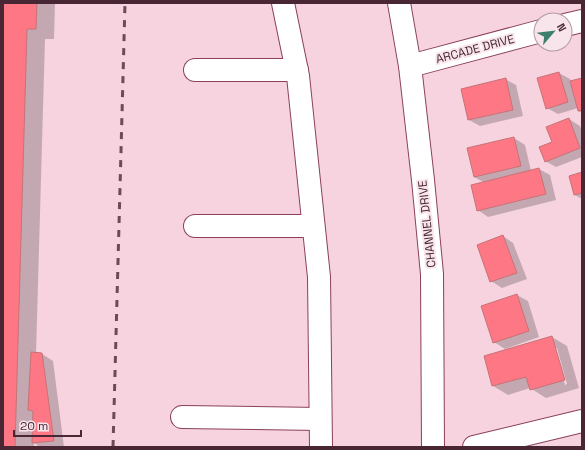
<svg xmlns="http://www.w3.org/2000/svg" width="585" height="450" viewBox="0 0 585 450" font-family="'Space Grotesk',sans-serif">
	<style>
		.shadow { fill: #0003; fill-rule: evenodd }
		.building { fill: #fe7784; stroke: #c67277 }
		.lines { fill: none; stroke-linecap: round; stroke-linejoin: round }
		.minor-casing { stroke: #8a405e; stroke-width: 24 }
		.minor { stroke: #fff; stroke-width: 22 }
		.rail { stroke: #6c4a56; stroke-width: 3; stroke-dasharray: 7 7; stroke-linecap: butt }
		.labels { text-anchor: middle; stroke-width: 4; stroke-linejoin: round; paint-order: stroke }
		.street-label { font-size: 12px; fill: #482633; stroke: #f8e5eb }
	</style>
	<rect width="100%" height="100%" fill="#f6d3de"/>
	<g class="shadow">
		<path d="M 3,3 L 55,3 L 54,39 L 45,39 L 36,354 L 42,354 L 53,361 L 64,447 L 40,447 L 34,443 L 34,447 L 3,447 Z"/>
		<path d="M 559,73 L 570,79 L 571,82 L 582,79 L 582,113 L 578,111 L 578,108 L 558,114 L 547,108 Z"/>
		<path d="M 505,79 L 516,85 L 523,116 L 480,126 L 469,120 Z"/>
		<path d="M 569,119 L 580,126 L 582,132 L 582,157 L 556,167 L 545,161 Z"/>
		<path d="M 514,138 L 525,145 L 531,171 L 539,169 L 550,175 L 556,200 L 488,217 L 478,210 L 485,183 L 474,177 Z"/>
		<path d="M 582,173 L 582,197 L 580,198 L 575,195 Z"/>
		<path d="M 503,236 L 513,243 L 527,279 L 502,288 L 491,281 Z"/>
		<path d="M 517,295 L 528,301 L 539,337 L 505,349 L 494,342 Z"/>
		<path d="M 552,337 L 567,346 L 579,388 L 546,398 L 530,388 L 508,395 L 493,386 L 485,357 ZM 555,348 L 557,348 L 567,384 L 565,385 Z"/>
	</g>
	<g class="building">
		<path d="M 3,3 L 37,3 L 36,29 L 27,29 L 15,447 L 3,447 Z"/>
		<path d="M 559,72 L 568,102 L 546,109 L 537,78 Z"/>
		<path d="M 506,78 L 513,110 L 468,120 L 461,89 Z"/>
		<path d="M 582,78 L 582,110 L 578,111 L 570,81 Z"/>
		<path d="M 569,118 L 580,148 L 545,162 L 539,147 L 552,142 L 546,127 Z"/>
		<path d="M 514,137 L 521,166 L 474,177 L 467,148 Z"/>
		<path d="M 539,168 L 546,194 L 477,211 L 471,185 Z"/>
		<path d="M 582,172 L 582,193 L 574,195 L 569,176 Z"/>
		<path d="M 503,235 L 517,273 L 490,282 L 477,245 Z"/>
		<path d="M 517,294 L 529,331 L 493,343 L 481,306 Z"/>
		<path d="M 552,336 L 565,380 L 530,390 L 526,377 L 492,386 L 484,356 Z"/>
		<path d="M 31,352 L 42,353 L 54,441 L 32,443 L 33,411 L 28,410 Z"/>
	</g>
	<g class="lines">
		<g class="minor-casing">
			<g id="minor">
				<path d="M 283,3 L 298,76 L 319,277 L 321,447"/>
				<path d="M 399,3 L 410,66 L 423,180 L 432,274 L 433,447"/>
				<path d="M 565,25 L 582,21"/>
				<path d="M 410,66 L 541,31"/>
				<path d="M 195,70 L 297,70"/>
				<path d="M 195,226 L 313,226"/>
				<path d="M 182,417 L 320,419"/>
				<path d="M 474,447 L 582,421"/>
			</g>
		</g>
		<use href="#minor" class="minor"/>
		<path class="rail" d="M 113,447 L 125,3"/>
	</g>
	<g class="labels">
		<g class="street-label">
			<text transform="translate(475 49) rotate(-15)" y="4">ARCADE DRIVE</text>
			<text transform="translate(427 224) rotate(-96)" y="4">CHANNEL DRIVE</text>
		</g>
	</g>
	<rect width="585" height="450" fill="none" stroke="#482633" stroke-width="8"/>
	<g transform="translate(553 32) rotate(62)"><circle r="19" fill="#f8e5eb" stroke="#b299a1"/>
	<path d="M0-3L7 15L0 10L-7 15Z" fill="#3d7f6f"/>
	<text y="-6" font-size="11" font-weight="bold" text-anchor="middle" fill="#482633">N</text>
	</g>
	<path d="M14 430v6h67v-6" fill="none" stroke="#482633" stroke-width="2"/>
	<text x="20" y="430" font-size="12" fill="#482633" stroke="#f8e5eb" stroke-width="3" paint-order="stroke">20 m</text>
</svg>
